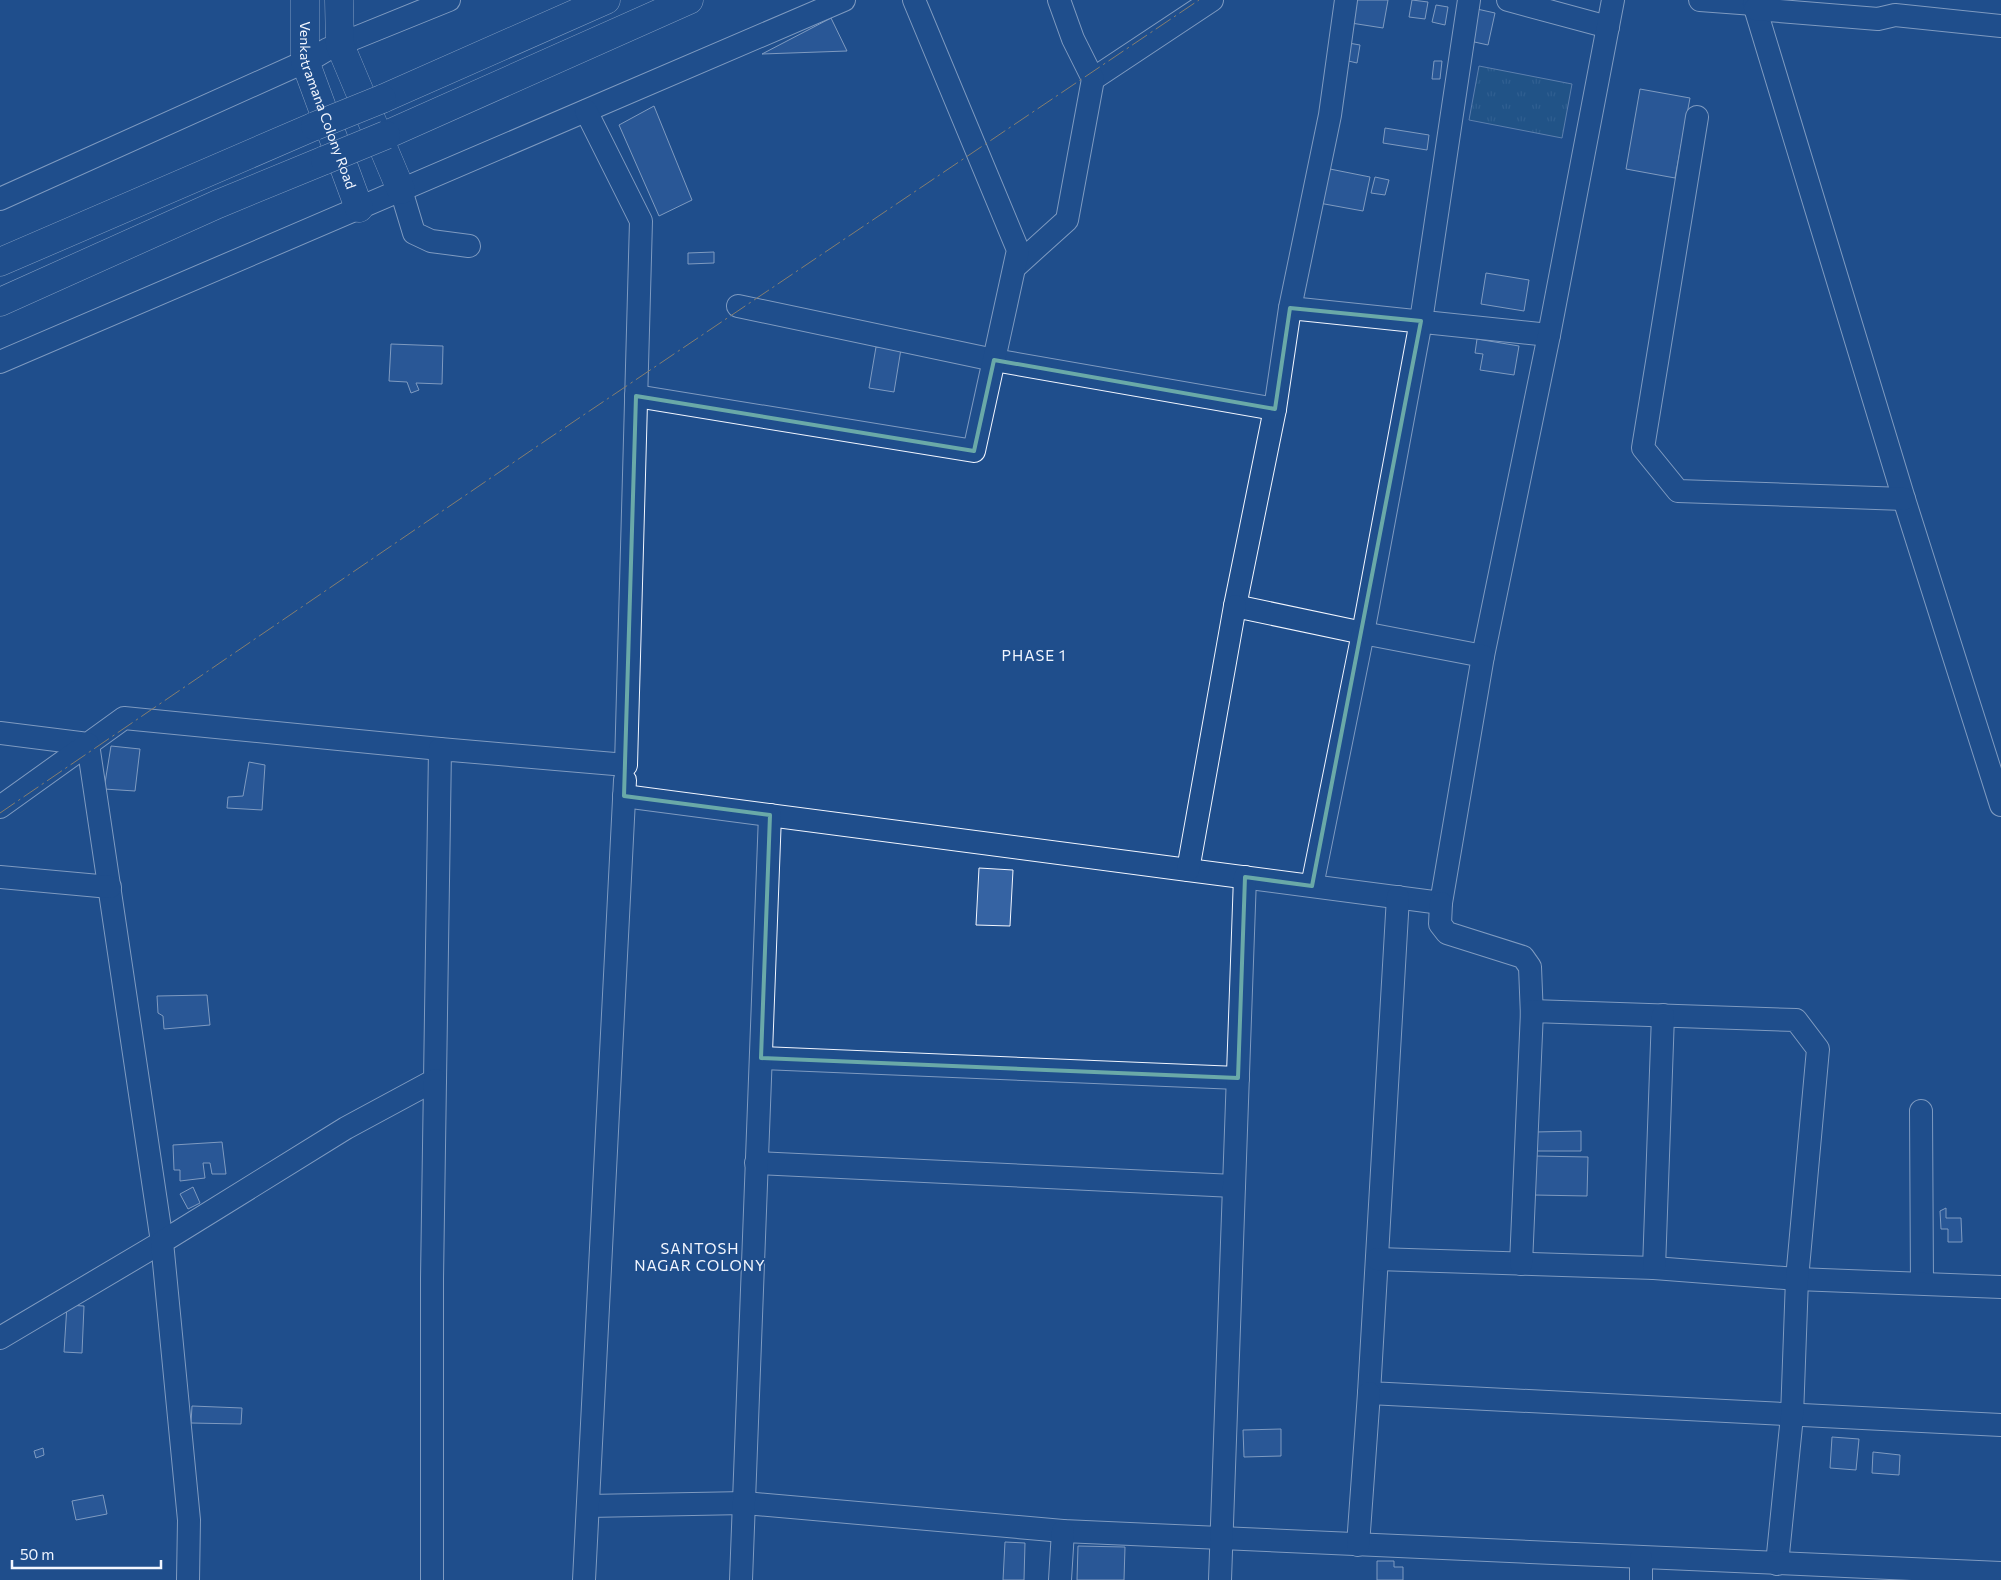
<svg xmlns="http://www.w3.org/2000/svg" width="2001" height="1580" viewBox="0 0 2001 1580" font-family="Commissioner,sans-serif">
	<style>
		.park { fill: url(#park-tufts); stroke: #a8bbd7 }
		.building { fill: #3563a3; stroke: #f2f6ff }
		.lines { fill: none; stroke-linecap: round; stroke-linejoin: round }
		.minor-casing { stroke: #f2f6ff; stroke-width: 24 }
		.major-casing { stroke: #f2f6ff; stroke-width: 29 }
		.highway-casing { stroke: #f2f6ff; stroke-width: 29 }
		.minor { stroke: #1f4e8c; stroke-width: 22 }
		.major { stroke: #1f4e8c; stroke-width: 28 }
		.highway { stroke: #1f4e8c; stroke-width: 28 }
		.highway-bridge-casing { stroke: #f2f6ff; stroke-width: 29; stroke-linecap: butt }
		.highway-bridge { stroke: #1f4e8c; stroke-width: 28 }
		.power { stroke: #ffb74d; stroke-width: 1; stroke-dasharray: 18 4 2.5 4; stroke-linecap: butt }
		.marked { fill: none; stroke: #6aa9a8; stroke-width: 4; stroke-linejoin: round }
		.labels { text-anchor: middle; stroke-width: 4; stroke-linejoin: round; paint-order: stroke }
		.street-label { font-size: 14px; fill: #f2f6ff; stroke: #1f4e8c }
		.neighbourhood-label { font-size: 15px; letter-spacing: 1px; fill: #f2f6ff; stroke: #1f4e8c }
	</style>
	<defs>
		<pattern id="park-tufts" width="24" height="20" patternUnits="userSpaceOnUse" patternTransform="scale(1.25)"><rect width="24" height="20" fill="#245a82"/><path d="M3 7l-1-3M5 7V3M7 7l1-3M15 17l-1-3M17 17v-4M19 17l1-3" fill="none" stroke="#447295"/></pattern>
	</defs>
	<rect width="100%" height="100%" fill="#1f4e8c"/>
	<path class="park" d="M 1479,66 L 1572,84 L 1562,138 L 1469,120 Z"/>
	<g class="building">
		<path d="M 1355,0 L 1388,0 L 1383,28 L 1351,23 Z"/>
		<path d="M 1412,0 L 1428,2 L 1425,19 L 1409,17 Z"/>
		<path d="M 1436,5 L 1448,7 L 1445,25 L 1432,22 Z"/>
		<path d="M 1477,9 L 1495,13 L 1488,45 L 1470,41 Z"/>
		<path d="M 831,18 L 847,51 L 762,54 Z"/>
		<path d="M 1343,42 L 1360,45 L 1357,63 L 1340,59 Z"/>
		<path d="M 1434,61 L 1442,61 L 1440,79 L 1432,79 Z"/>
		<path d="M 1640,89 L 1690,98 L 1675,178 L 1626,169 Z"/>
		<path d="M 654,106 L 692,200 L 659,216 L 619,125 Z"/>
		<path d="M 1385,128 L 1429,135 L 1427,150 L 1383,143 Z"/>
		<path d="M 1325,168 L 1370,177 L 1363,211 L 1319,203 Z"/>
		<path d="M 1375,177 L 1389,180 L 1385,195 L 1371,193 Z"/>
		<path d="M 714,252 L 714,263 L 688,264 L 688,253 Z"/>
		<path d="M 1486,273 L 1529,280 L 1524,311 L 1481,304 Z"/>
		<path d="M 1477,339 L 1519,346 L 1514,375 L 1480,370 L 1483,354 L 1475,353 Z"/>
		<path d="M 391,344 L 443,346 L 442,384 L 416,383 L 419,390 L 411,393 L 407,382 L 389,381 Z"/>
		<path d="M 876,347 L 901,349 L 894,392 L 869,388 Z"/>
		<path d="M 111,746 L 140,749 L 135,791 L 104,789 Z"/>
		<path d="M 249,762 L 265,765 L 262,810 L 227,808 L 228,797 L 243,796 Z"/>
		<path d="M 979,868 L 1013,870 L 1010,926 L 976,925 Z"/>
		<path d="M 207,995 L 210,1025 L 164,1029 L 163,1016 L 158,1013 L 157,996 Z"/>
		<path d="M 1581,1131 L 1581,1151 L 1536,1151 L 1535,1132 Z"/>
		<path d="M 222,1142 L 226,1174 L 212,1174 L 210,1163 L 203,1163 L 205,1178 L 180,1181 L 180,1170 L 174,1170 L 173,1145 Z"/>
		<path d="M 1535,1156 L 1588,1157 L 1587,1196 L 1534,1195 Z"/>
		<path d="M 193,1187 L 200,1203 L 188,1209 L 180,1194 Z"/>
		<path d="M 1946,1208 L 1946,1218 L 1961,1218 L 1962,1242 L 1948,1242 L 1948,1229 L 1941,1229 L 1940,1211 Z"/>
		<path d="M 67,1305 L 84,1306 L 82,1353 L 64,1352 Z"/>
		<path d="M 192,1406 L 242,1408 L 241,1424 L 191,1423 Z"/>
		<path d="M 1281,1429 L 1281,1456 L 1244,1457 L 1243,1430 Z"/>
		<path d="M 1832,1437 L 1859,1439 L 1856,1470 L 1830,1468 Z"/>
		<path d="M 43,1448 L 44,1455 L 36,1458 L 34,1451 Z"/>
		<path d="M 1873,1452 L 1900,1455 L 1899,1475 L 1872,1473 Z"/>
		<path d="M 103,1495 L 107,1514 L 76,1520 L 72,1501 Z"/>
		<path d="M 1005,1542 L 1025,1543 L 1024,1580 L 1003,1580 Z"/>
		<path d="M 1078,1546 L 1125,1547 L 1124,1580 L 1077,1580 Z"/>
		<path d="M 1377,1561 L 1394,1561 L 1394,1567 L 1403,1567 L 1403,1580 L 1377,1580 Z"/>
	</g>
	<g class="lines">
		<g class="minor-casing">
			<g id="minor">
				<path d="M 1469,0 L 1421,321 L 1363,633 L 1235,606 L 1275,409 L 1290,308 L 1549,335"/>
				<path d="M 1508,0 L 1608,27"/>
				<path d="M 1700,0 L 1754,4 L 1754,0"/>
				<path d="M 1754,4 L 1904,499 L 2001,805"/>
				<path d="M 1755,9 L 1878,19 L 1895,15 L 2001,26"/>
				<path d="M 1093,79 L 1212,0"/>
				<path d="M 1697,117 L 1643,448 L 1678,491 L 1904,499"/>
				<path d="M 401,190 L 414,233 L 431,241 L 469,246"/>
				<path d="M 0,199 L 313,58 L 328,49 L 449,0"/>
				<path d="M 1015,267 L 1067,220 L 1093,79 L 1073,39 L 1059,0"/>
				<path d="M 738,306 L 994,360 L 1275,409"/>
				<path d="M 1290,308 L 1330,115 L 1346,0"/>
				<path d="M 0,362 L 844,0"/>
				<path d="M 636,396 L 974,451 L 1018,250 L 914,0"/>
				<path d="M 1483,656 L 1549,335 L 1613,0"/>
				<path d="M 0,733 L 88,744 L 124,718 L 440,749"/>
				<path d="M 624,796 L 1188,870 L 1441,903 L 1483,656 L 1363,633 L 1312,886"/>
				<path d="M 0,807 L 88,744 L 162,1242 L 0,1338"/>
				<path d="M 1188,870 L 1235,606"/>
				<path d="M 0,877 L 110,887"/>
				<path d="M 1398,897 L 1369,1393 L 2001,1425"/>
				<path d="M 1441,903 L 1440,924 L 1447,933 L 1523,957 L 1530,967 L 1532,1017"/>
				<path d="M 761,1058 L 1238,1078"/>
				<path d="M 1921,1111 L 1922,1283"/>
				<path d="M 756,1163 L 1234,1186"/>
				<path d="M 1377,1259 L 1654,1268 L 1797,1279 L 2001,1287"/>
				<path d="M 1521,1264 L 1532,1011 L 1796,1020 L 1818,1049 L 1797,1279 L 1792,1416 L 1777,1564"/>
				<path d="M 1654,1268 L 1663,1015"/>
				<path d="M 588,1506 L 745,1503 L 1063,1531 L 2001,1573"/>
				<path d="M 1358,1545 L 1369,1393"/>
				<path d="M 188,1580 L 189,1520 L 162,1242 L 346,1128 L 435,1080 L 440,749 L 626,765 L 641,221 L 586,111"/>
				<path d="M 432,1580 L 432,1279 L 435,1080"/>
				<path d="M 584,1580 L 625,780"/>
				<path d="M 741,1580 L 770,815"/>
				<path d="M 1060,1580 L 1063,1531"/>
				<path d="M 1220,1580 L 1245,877"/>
				<path d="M 1641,1580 L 1641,1558"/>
			</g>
		</g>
		<g class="major-casing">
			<g id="major">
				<path id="s1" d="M 305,0 L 305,61 L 359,208"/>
				<path d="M 339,0 L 340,45 L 401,190"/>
			</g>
		</g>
		<g class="highway-casing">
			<g id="highway">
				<path d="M 382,99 L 606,0"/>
				<path d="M 386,135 L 689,0"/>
				<path d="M 0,262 L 315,126"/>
				<path d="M 0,302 L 218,204 L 325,160"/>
			</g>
		</g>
		<use href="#minor" class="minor"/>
		<use href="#major" class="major"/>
		<use href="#highway" class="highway"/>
		<g class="highway-bridge-casing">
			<g id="highway-bridge">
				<path d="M 315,126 L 382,99"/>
				<path d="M 325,160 L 386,135"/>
			</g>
		</g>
		<use href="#highway-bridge" class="highway-bridge"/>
		<path class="power" d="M 0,813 L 542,443 L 1199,0"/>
	</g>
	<path d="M0 0H2001V1580H0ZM 1290,308 L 1421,321 L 1312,886 L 1245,877 L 1238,1078 L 761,1058 L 770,815 L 624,796 L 636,396 L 974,451 L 994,360 L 1275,409 Z" fill="#1f4e8c" fill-opacity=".55" fill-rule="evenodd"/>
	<path class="marked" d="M 1290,308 L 1421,321 L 1312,886 L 1245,877 L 1238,1078 L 761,1058 L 770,815 L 624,796 L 636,396 L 974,451 L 994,360 L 1275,409 Z"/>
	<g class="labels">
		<g class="street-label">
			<text dy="5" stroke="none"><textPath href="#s1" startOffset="109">Venkatramana Colony Road</textPath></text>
		</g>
		<g class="neighbourhood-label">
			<text x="1034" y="661">PHASE 1</text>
			<text x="700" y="1254">SANTOSH<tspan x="700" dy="17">NAGAR COLONY</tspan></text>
		</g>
	</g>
	<path d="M12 1560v8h149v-8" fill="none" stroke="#f2f6ff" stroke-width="2.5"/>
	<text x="20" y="1560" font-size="15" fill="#f2f6ff" stroke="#1f4e8c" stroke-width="4" paint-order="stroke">50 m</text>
</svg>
